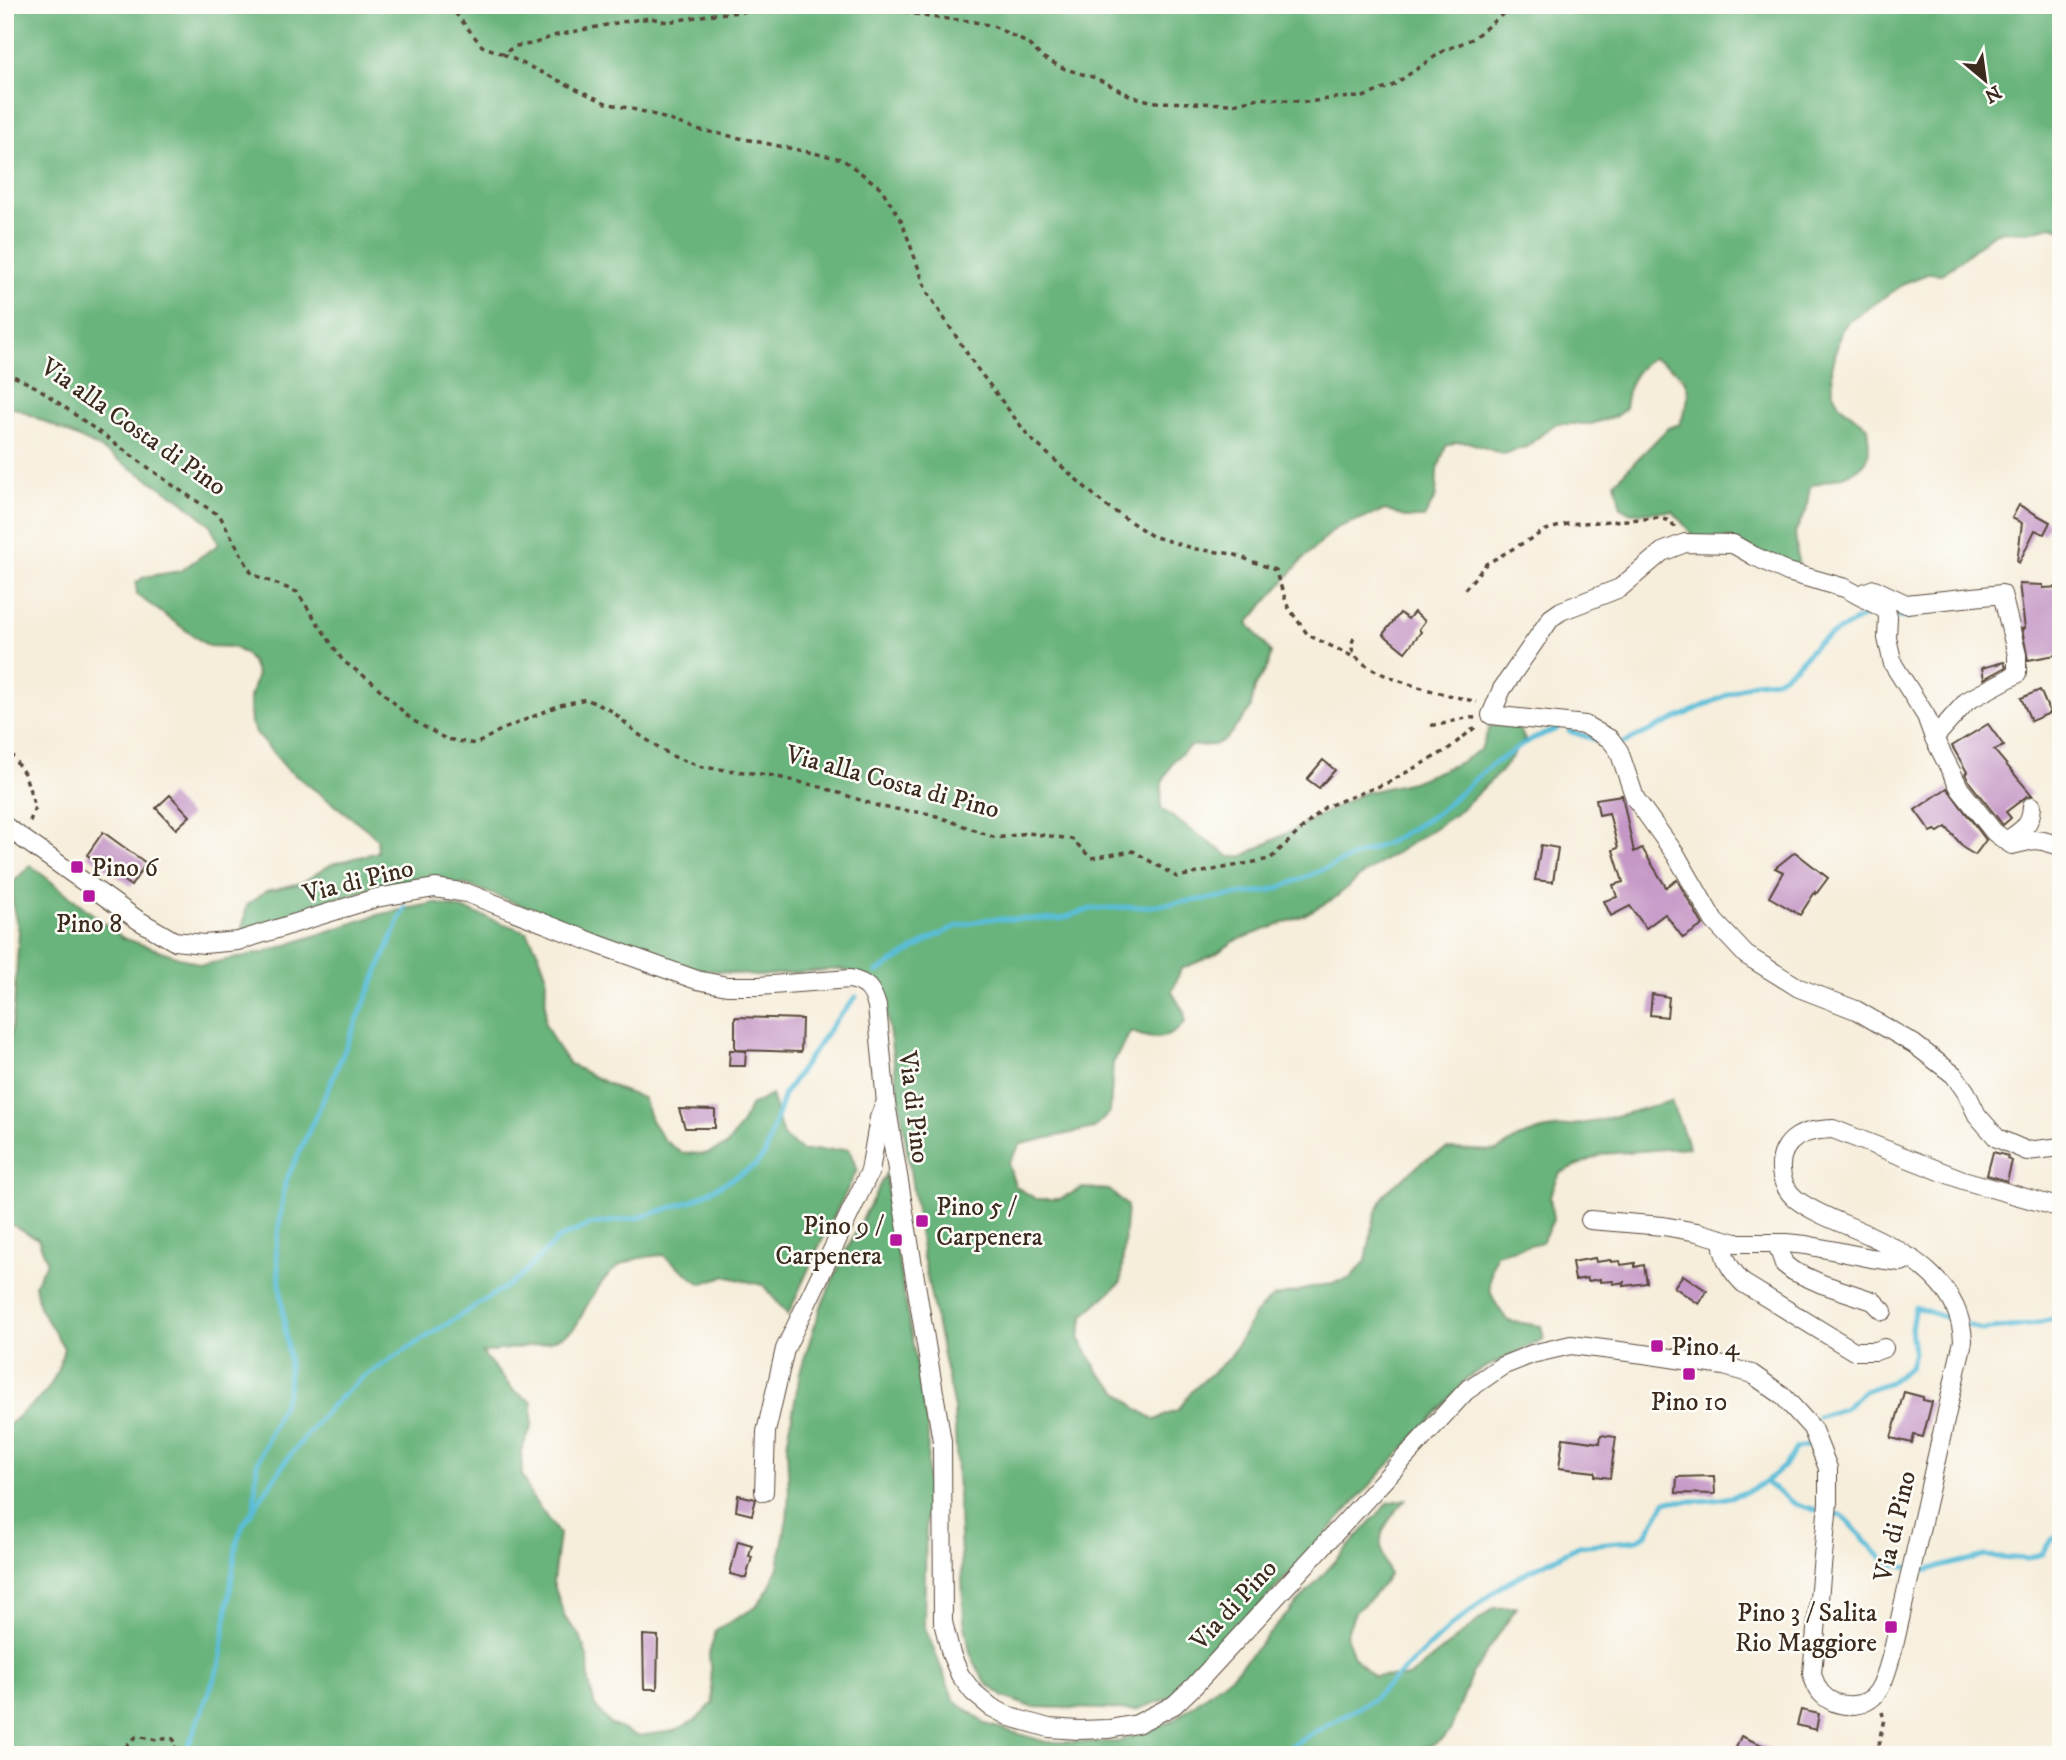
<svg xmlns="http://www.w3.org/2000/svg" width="2066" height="1760" viewBox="0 0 2066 1760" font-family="'IM FELL DW Pica',serif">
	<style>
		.forest { fill: #69b47c; stroke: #526f4d; stroke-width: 2 }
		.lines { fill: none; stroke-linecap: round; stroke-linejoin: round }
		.stream { stroke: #5abdd8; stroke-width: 5 }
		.building { fill: #c597c6 }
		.minor-casing { stroke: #57473a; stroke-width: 20 }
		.path { stroke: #57473a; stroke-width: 3.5; stroke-dasharray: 5 5; stroke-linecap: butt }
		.minor { stroke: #fff; stroke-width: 18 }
		.poi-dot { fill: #b5179e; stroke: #fdfcf7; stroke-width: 2.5 }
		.labels { text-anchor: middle; stroke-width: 5; stroke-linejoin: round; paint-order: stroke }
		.street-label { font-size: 26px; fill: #3b2a1e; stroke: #fdfcf7 }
		.poi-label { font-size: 26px; fill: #3b2a1e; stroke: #fdfcf7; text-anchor: start }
	</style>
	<rect width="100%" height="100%" fill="#fdfcf7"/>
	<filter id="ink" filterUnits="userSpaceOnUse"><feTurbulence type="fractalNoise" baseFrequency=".0143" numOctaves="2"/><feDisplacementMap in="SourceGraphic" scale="14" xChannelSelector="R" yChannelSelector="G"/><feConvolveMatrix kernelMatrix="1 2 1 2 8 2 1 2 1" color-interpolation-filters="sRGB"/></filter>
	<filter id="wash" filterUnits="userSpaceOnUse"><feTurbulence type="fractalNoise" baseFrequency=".00686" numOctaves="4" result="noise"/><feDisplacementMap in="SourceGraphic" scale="28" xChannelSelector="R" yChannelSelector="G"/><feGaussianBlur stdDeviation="1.57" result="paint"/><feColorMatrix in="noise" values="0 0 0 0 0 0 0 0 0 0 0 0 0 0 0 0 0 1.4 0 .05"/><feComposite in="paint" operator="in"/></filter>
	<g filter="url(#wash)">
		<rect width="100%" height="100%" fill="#f6edda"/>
		<g class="forest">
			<path d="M 5,5 L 2061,5 L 2061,229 L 2052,226 L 2028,232 L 2003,231 L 1991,235 L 1951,268 L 1941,274 L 1930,273 L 1907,282 L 1848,322 L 1841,331 L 1832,368 L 1833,393 L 1839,404 L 1867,427 C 1868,437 1871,452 1866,461 C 1858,475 1824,481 1810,486 L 1806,511 L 1795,532 L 1799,570 L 1695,538 L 1673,511 L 1631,513 L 1621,507 L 1615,482 L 1668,428 L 1680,424 C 1687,404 1696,387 1677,372 C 1669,366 1663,362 1652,358 C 1631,373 1628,385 1625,409 L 1616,416 L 1591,424 L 1555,424 L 1526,447 L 1503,454 L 1468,442 L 1456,442 L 1446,446 L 1437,472 L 1436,496 L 1424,518 L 1407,518 L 1385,510 L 1336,528 L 1303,559 L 1248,623 L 1271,653 L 1268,666 L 1255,687 L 1250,710 L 1226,739 L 1214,745 L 1190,746 L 1173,761 L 1162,783 L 1161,809 L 1230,857 L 1243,856 L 1363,793 L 1412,782 L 1459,763 L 1481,749 L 1490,726 L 1515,724 L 1525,739 L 1501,771 L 1456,814 L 1362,875 L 1335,898 L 1302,916 L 1235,941 L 1214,955 L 1181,969 L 1172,992 L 1184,1012 L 1185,1022 C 1170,1041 1152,1042 1131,1031 L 1113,1063 L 1110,1112 L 1094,1128 L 1021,1144 L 1008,1163 L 1015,1186 L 1036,1199 L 1060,1199 L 1082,1188 L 1109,1190 L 1127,1206 L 1121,1282 L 1084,1315 L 1079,1338 L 1099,1373 L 1135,1407 L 1155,1420 L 1178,1410 L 1193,1390 L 1230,1357 L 1255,1314 L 1273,1297 L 1349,1279 L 1366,1261 L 1375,1214 L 1386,1192 L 1425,1160 L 1447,1149 L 1497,1151 L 1518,1138 L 1542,1130 L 1598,1121 L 1671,1101 L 1689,1147 L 1603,1154 L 1560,1173 L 1550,1196 L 1553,1220 L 1542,1242 L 1496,1254 C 1486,1286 1487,1294 1508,1321 L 1541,1326 L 1544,1339 L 1472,1374 L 1187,1685 L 1164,1700 L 1135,1710 L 1031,1707 L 1004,1697 L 986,1683 L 977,1668 L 970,1652 L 964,1620 L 954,1409 L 923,1257 L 886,1009 L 867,977 L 841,969 L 755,976 L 693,968 L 467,885 L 420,880 L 389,882 L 242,931 L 247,905 L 266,891 L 301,883 L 332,864 L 378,852 L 377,839 L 368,830 L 287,769 L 257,734 L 251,723 L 250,710 L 250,698 L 257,674 L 252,662 L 244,653 L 233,647 L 208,646 L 137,595 L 136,583 L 144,577 L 180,571 L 219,544 L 210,524 L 181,500 L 98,447 L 18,409 L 5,406 Z"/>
			<path d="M 30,865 L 123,938 L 202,965 L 266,952 L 377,915 L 435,903 L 469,911 L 527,932 L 538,952 L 546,974 L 545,1024 L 556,1045 L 569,1064 L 620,1090 L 643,1098 L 651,1120 L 664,1140 L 682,1153 L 705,1154 L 726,1146 L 740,1127 L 750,1106 L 771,1095 L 783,1136 L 802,1151 L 849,1149 L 857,1170 L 818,1248 L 788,1315 L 763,1285 L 724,1276 L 701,1284 L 663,1255 C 617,1259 609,1269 586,1307 C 582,1314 578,1325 572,1330 C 548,1348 510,1347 482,1353 L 513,1390 L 532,1402 L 532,1426 L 521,1451 L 522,1475 L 531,1496 L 559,1534 L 553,1582 L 565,1618 L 580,1636 L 588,1659 L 589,1683 L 595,1706 L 610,1724 L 637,1736 L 674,1731 L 696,1720 L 713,1703 L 709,1654 L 716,1630 L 756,1607 L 769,1588 L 778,1567 L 787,1519 L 789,1495 L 787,1445 L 800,1372 L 820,1309 L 843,1257 L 886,1173 L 889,1207 L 928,1432 L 924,1625 L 954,1700 L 986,1724 L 1046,1742 L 1118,1742 L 1174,1720 L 1232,1675 L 1388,1503 L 1406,1499 C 1380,1531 1374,1534 1389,1575 L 1373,1596 L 1355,1612 L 1346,1635 L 1354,1657 L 1373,1676 L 1409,1677 L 1494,1608 L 1517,1607 L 1472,1674 L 1450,1731 L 1441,1740 L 1431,1745 L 1401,1755 L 5,1755 L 5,1430 C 16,1414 35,1406 47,1390 C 57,1377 60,1363 64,1348 L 39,1307 L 35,1284 L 47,1261 L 38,1239 L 5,1221 L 5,1049 L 11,1033 L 14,1007 L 19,931 L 13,908 L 12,884 Z"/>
		</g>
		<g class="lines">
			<g class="stream">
				<path d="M 1890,616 L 1908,618"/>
				<path d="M 1569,731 L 1600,741"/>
				<path d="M 1619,745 L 1755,682 L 1776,680 L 1796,666 L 1817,643 L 1868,614 L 1877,613"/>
				<path d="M 877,972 L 932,938 L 958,926 L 988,919 L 1060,919 L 1091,909 L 1151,906 L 1268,891 L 1284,886 L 1389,842 L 1436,814 L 1490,766 L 1532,739 L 1557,729"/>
				<path d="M 1965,1324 L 1982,1330 L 2029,1325 L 2061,1317"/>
				<path d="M 1818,1417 L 1845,1408 L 1864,1391 L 1890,1382 L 1910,1367 L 1914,1352 L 1911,1328 L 1915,1307 L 1956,1321"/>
				<path d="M 1765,1482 L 1793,1503 L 1816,1510 L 1841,1515 L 1887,1563 L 1923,1571 L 1985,1556 L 2027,1559 L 2042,1553 L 2051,1540 L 2061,1535"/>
				<path d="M 254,1508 L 257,1464 L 288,1390 L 289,1362 L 276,1249 L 285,1183 L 329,1087 L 405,907"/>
				<path d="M 185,1755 L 220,1663 L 237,1541 L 243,1525 L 287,1459 L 329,1408 L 363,1377 L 518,1279 L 558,1239 L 589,1225 L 641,1217 L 692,1201 L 755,1166 L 765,1154 L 784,1094 L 833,1024 L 856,997"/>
				<path d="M 1274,1755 L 1372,1700 L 1450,1627 L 1503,1585 L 1578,1546 L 1638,1540 L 1646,1535 L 1666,1501 C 1683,1501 1703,1502 1721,1499 C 1751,1494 1783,1475 1796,1448 L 1807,1446"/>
			</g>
		</g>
		<g id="blocks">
			<g class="building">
				<path d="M 2019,505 L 2050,522 L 2044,534 L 2035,530 L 2019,563 L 2017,562 L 2022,523 L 2012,518 Z"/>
				<path d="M 2019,584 L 2043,585 L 2043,588 L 2061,587 L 2061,654 L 2028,660 L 2022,629 L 2025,628 Z"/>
				<path d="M 1414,612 L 1425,621 L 1419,629 L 1421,632 L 1405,652 L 1383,634 L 1400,613 L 1408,619 Z"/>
				<path d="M 2004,662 L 2006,667 L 1984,679 L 1982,668 Z"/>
				<path d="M 2040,690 L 2050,713 L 2031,721 L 2021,698 Z"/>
				<path d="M 1988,724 L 2004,746 L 1994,750 L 2032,795 L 2027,796 L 2006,812 L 2011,818 L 2003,825 L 1970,783 L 1965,774 L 1967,772 L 1952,746 Z"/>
				<path d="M 1323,760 L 1335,770 L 1319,788 L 1307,779 Z"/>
				<path d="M 1947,788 L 1986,840 L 1975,855 L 1965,849 L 1946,827 L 1938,832 L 1935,830 L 1931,832 L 1915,810 Z"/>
				<path d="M 170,795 L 190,816 L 176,829 L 156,808 Z"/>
				<path d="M 1622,795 L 1634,852 L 1642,848 L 1666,887 L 1677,880 L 1703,925 L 1683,938 L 1665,914 L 1646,928 L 1630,906 L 1611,916 L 1604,901 L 1617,897 L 1613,885 L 1623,882 L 1613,850 L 1618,848 L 1609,813 L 1599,815 L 1596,799 Z"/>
				<path d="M 103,832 L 146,863 L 131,886 L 87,855 Z"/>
				<path d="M 1541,845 L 1558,848 L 1553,882 L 1535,880 Z"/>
				<path d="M 1795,852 L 1828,878 L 1816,894 L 1815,892 L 1800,915 L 1769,897 L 1783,872 L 1775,868 Z"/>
				<path d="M 1652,994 L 1669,997 L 1667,1017 L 1650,1015 Z"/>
				<path d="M 735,1017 L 802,1019 L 801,1052 L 735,1050 Z"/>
				<path d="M 730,1050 L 746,1051 L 745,1066 L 729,1066 Z"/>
				<path d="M 679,1109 L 715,1110 L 715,1128 L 685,1128 Z"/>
				<path d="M 1993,1152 L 2008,1156 L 2007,1159 L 2012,1161 L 2007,1181 L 1987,1175 Z"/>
				<path d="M 1595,1258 L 1596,1262 L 1611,1260 L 1611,1262 L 1620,1261 L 1621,1265 L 1635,1263 L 1635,1267 L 1644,1265 L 1647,1283 L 1624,1286 L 1624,1282 L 1613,1284 L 1613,1281 L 1600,1282 L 1600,1279 L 1588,1281 L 1587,1278 L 1575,1280 L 1572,1262 Z"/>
				<path d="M 1683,1275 L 1707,1291 L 1699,1304 L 1674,1287 Z"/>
				<path d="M 1904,1392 L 1923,1397 L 1923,1400 L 1932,1402 L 1923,1437 L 1914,1435 L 1912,1443 L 1891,1438 Z"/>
				<path d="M 1601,1435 L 1616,1437 L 1610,1478 L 1595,1476 L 1595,1472 L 1559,1468 L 1563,1438 L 1600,1443 Z"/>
				<path d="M 1714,1476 L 1715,1494 L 1676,1493 L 1677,1477 Z"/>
				<path d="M 738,1495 L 756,1499 L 752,1515 L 736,1511 Z"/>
				<path d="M 738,1541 L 752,1545 L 749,1556 L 752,1557 L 746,1578 L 730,1574 Z"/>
				<path d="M 643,1635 L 658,1636 L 657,1689 L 644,1689 Z"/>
				<path d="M 1801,1710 L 1819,1714 L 1816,1730 L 1797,1725 Z"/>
				<path d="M 1741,1736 L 1785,1755 L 1733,1755 Z"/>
			</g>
		</g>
	</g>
	<g filter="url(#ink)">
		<use href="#blocks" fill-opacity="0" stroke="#57473a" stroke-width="2"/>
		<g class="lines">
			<g class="minor-casing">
				<g id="minor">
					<path d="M 1858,595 L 1874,589 L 1906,604 L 2002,594 L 2017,655 L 2017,674 L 1967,701 L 1934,738"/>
					<path d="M 5,826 L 138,920 L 174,941 L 204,944 L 238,941 L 376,898 L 435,888 L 467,893 L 597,944 L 697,980 L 727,986 L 759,986 L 850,979 C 867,983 872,989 877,1006 L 886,1103 L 942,1441 L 943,1622 L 951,1654 L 960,1675 L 973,1692 L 991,1707 L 1010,1717 L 1049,1728 L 1079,1730 L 1109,1729 L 1137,1724 L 1174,1705 L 1194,1686 L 1466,1391 L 1502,1366 L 1532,1354 L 1571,1345 L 1644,1354 L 1724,1366 L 1752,1374 L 1782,1395 L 1812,1428 L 1828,1468 L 1828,1503 L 1812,1673 C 1814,1681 1816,1687 1821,1693 C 1835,1709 1866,1710 1878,1691 C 1886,1679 1889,1663 1893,1650 L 1963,1341 C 1961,1287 1914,1256 1869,1235 C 1846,1224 1819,1216 1797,1200 C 1777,1185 1774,1151 1797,1137 C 1809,1130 1821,1130 1833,1129 L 1963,1180 L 2061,1208"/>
					<path d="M 2006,841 C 2021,831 2031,826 2032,806"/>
					<path d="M 2061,846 L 2043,841 L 2034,840 L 2012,845 L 2006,841 L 1994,832 L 1960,789 L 1934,738 L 1926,716 L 1893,664 L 1887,638 L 1888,617 L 1886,610 L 1845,588 L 1788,572 L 1754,556 L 1733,544 L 1685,543 L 1662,552 L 1620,588 L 1561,611 L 1551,618 L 1502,689 L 1491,715 L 1585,725 L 1610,739 L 1619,751 L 1635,798 L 1676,855 L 1714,921 L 1746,955 L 1799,988 L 1856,1010 L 1914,1044 L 1954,1075 L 1966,1092 L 1977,1115 L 1997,1138 L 2027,1151 L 2061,1147"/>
					<path d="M 1590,1220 L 1663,1226 L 1697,1232 L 1736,1243 L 1786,1243 L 1806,1245 L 1871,1258 L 1901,1262 L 1911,1258"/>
					<path d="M 1722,1239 C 1723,1258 1730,1269 1743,1283 L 1854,1351 L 1876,1351 L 1884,1348"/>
					<path d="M 1777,1244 L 1784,1264 L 1793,1271 L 1822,1284 L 1873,1301 L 1883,1311"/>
					<path d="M 764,1492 L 766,1432 L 785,1349 L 870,1171 L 879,1118 L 884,1106"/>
				</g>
			</g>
			<g class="path">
				<path d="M 449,5 L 482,46 L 503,54 L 515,46 L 533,44 L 553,36 L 621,22 L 651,18 L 667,22 L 714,14 L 742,12 L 778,5"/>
				<path d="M 875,5 L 929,17 L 970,21 L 993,26 L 1027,43 L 1042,57 L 1065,69 L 1096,78 L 1133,97 L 1155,102 L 1233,104 L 1259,98 L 1308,102 L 1334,98 L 1363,97 L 1392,86 L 1443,51 L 1472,39 L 1514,5"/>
				<path d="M 503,54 L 606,103 L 649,113 L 696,129 L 842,159 L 881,188 L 902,222 L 927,292 L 976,367 L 1030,438 L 1105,505 L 1152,536 L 1196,549 L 1233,554 L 1275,570 L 1288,607 L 1308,635 L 1356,658"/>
				<path d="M 5,372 L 38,388 L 178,489 L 220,516 L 252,574 L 297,592 L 343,661 L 371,681 L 412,720 L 446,739 L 476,744 L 499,731 L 560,705 L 586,699 L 612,711 L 638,734 L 672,756 L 702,767 L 769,775 L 821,787 L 881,807 L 931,814 L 996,838 L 1028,833 L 1072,839 L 1091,858 L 1133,851 L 1177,877 L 1270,859 L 1325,807 L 1387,783 L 1447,750 L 1478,725"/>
				<path d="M 1465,589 L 1486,564 L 1546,530 L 1567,524 L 1657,518 L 1671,521 L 1675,528"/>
				<path d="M 1354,638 C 1334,673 1455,696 1477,702"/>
				<path d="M 1431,725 C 1446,726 1460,716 1476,718"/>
				<path d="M 5,745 L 25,775 L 35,807 L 29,824"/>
				<path d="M 134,1755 L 127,1745 L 136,1737 C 143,1737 150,1739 157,1740 C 164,1740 167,1737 173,1739 L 177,1744 L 172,1755"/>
				<path d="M 1876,1755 L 1884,1719 L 1882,1712"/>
			</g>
			<use href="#minor" class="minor"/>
		</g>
	</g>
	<g class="poi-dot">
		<rect x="70" y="860" width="14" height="14" rx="3.5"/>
		<rect x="82" y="889" width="14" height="14" rx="3.5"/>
		<rect x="915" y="1214" width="14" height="14" rx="3.5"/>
		<rect x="889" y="1233" width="14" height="14" rx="3.5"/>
		<rect x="1650" y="1339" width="14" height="14" rx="3.5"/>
		<rect x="1682" y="1367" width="14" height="14" rx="3.5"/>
		<rect x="1884" y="1620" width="14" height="14" rx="3.5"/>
	</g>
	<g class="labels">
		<g class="street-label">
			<text transform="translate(134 426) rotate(35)" y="9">Via alla Costa di Pino</text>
			<text transform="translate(893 781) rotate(15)" y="9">Via alla Costa di Pino</text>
			<text transform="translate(358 880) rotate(-14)" y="9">Via di Pino</text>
			<text transform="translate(915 1107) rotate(83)" y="9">Via di Pino</text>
			<text transform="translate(1894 1526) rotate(-77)" y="9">Via di Pino</text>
			<text transform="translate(1233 1604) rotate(-47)" y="9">Via di Pino</text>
		</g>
		<g class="poi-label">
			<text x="91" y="876">Pino 6</text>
			<text x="89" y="932" text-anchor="middle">Pino 8</text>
			<text x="936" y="1215">Pino 5 /<tspan x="936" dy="30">Carpenera</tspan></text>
			<text x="882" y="1234" text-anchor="end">Pino 9 /<tspan x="882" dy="30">Carpenera</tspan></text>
			<text x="1671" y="1355">Pino 4</text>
			<text x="1689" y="1410" text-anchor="middle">Pino 10</text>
			<text x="1877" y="1621" text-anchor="end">Pino 3 / Salita<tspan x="1877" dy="30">Rio Maggiore</tspan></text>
		</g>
	</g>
	<rect width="2066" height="1760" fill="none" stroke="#fdfcf7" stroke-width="28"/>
	<g transform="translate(1985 80) rotate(151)" stroke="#fdfcf7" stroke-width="5" paint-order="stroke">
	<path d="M0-5L12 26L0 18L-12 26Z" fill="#3b2a1e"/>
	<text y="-10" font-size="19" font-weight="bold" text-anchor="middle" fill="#3b2a1e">N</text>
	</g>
</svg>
